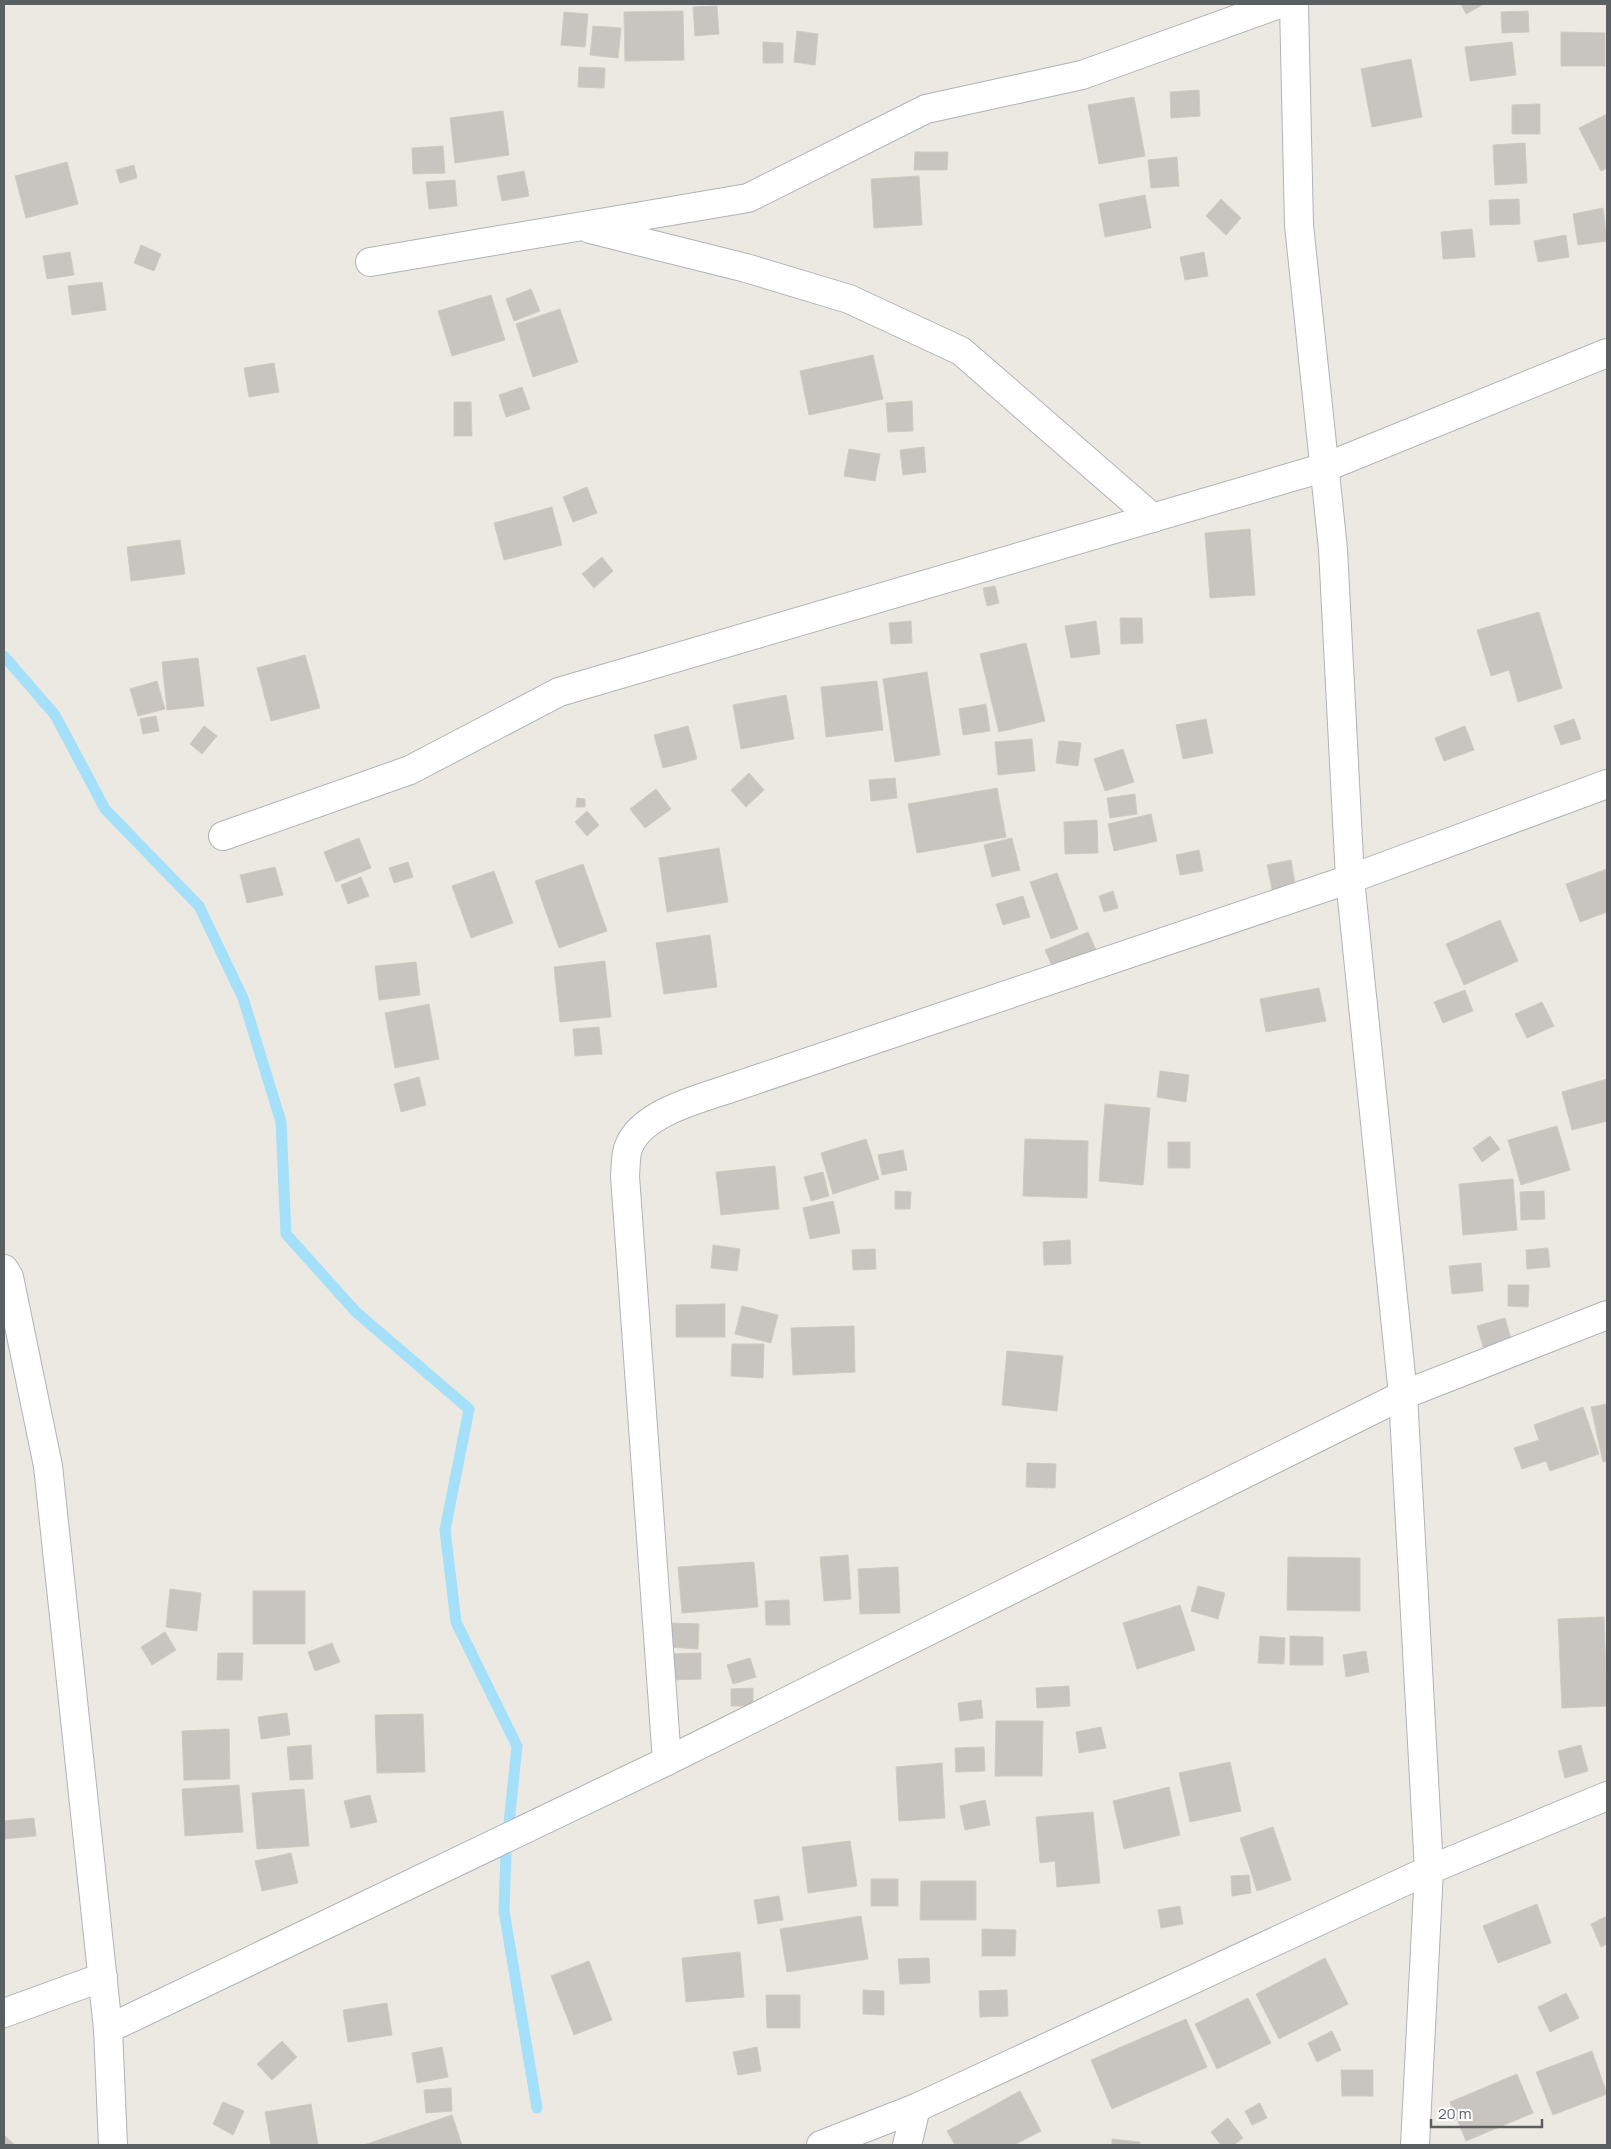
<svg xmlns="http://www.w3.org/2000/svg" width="1611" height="2149" viewBox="0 0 1611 2149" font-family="Manrope,sans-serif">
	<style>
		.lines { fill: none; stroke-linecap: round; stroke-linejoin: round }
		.stream { stroke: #a4e0fa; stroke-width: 11 }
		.building { fill: #c8c4bf; stroke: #d1cac1 }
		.minor-casing { stroke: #afb3b7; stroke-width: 30 }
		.minor { stroke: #fff; stroke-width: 28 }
	</style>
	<rect width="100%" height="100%" fill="#ece9e2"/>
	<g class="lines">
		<path class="stream" d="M 4,656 L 55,715 L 105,809 L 199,906 L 243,998 L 281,1122 L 286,1234 L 356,1312 L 469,1409 L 445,1530 L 456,1622 L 517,1746 L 506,1852 L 504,1911 L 537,2108"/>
	</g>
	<g class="building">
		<path d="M 1461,4 L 1484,4 L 1466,14 Z"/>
		<path d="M 717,6 L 719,34 L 695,36 L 693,7 Z"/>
		<path d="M 683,11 L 684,60 L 625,61 L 624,12 Z"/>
		<path d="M 1528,11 L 1529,32 L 1502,33 L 1501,12 Z"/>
		<path d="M 564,12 L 588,14 L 585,47 L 561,45 Z"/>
		<path d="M 593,26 L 621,28 L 618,58 L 590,55 Z"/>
		<path d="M 797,31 L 818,34 L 815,65 L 794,62 Z"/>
		<path d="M 1561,32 L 1605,33 L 1605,66 L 1561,66 Z"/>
		<path d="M 763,42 L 783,43 L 783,63 L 763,63 Z"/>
		<path d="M 1512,42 L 1516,75 L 1470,81 L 1465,47 Z"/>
		<path d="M 1411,59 L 1422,117 L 1372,127 L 1361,69 Z"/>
		<path d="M 579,67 L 605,68 L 604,88 L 578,87 Z"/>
		<path d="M 1199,90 L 1200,116 L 1171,118 L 1170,92 Z"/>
		<path d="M 1134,97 L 1145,156 L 1099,164 L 1088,105 Z"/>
		<path d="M 1540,104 L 1540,134 L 1512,134 L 1512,105 Z"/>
		<path d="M 503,111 L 509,155 L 455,163 L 450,118 Z"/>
		<path d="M 1607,114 L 1607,168 L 1601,171 L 1579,128 Z"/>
		<path d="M 1525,143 L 1527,183 L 1495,185 L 1493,145 Z"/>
		<path d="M 443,146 L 445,173 L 413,174 L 412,148 Z"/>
		<path d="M 915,152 L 948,152 L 947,170 L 914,170 Z"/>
		<path d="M 1177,157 L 1179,186 L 1151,188 L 1148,160 Z"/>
		<path d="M 67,162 L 78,204 L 26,218 L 15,176 Z"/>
		<path d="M 134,165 L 137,178 L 120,183 L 116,170 Z"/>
		<path d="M 524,171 L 529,196 L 502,201 L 497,176 Z"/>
		<path d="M 919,176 L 922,225 L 874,228 L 871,179 Z"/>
		<path d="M 455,180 L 457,206 L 429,209 L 426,182 Z"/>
		<path d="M 1145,195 L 1151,228 L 1105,237 L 1099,204 Z"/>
		<path d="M 1221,199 L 1241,218 L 1226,235 L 1206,216 Z"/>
		<path d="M 1519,199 L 1520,224 L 1490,225 L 1489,200 Z"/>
		<path d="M 1603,208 L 1607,241 L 1578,245 L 1573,214 Z"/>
		<path d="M 1472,229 L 1475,257 L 1443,259 L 1441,232 Z"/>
		<path d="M 1566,235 L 1569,257 L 1538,262 L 1534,241 Z"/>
		<path d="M 141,245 L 161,254 L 154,271 L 134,263 Z"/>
		<path d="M 70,252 L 74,275 L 47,279 L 43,256 Z"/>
		<path d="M 1204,252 L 1208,276 L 1185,280 L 1180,257 Z"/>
		<path d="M 102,282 L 106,310 L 72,315 L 68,286 Z"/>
		<path d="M 531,289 L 540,311 L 514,321 L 506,299 Z"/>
		<path d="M 491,295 L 505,340 L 452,356 L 438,311 Z"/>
		<path d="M 560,309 L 578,362 L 533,377 L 516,324 Z"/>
		<path d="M 873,355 L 883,399 L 809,415 L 800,371 Z"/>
		<path d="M 274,363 L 279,392 L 249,397 L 244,368 Z"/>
		<path d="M 522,387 L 530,409 L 506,417 L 499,395 Z"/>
		<path d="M 912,401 L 913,431 L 888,432 L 886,403 Z"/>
		<path d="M 454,402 L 471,402 L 472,436 L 454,436 Z"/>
		<path d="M 924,447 L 926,472 L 903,475 L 900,450 Z"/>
		<path d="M 849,449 L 880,454 L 875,481 L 844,476 Z"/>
		<path d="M 587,487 L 597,513 L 573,522 L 563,497 Z"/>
		<path d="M 552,507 L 562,545 L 504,560 L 494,523 Z"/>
		<path d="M 1250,529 L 1255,595 L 1210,598 L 1205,533 Z"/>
		<path d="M 180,540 L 185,574 L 131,581 L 127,547 Z"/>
		<path d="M 602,557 L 613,571 L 594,588 L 582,574 Z"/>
		<path d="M 995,586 L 999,603 L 987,606 L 983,588 Z"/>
		<path d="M 1539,612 L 1562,688 L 1518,702 L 1509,670 L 1491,676 L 1477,630 Z"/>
		<path d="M 1120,618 L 1142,618 L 1143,643 L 1121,644 Z"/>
		<path d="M 911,621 L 912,643 L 891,644 L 889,623 Z"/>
		<path d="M 1096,621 L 1100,654 L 1071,658 L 1065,626 Z"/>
		<path d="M 1026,643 L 1045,721 L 999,732 L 980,654 Z"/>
		<path d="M 305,655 L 320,708 L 271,721 L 257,668 Z"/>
		<path d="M 198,658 L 204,706 L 167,710 L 162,662 Z"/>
		<path d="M 927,672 L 940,755 L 895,762 L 883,679 Z"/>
		<path d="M 157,681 L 165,709 L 138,716 L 130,689 Z"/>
		<path d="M 877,681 L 883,730 L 826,737 L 821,687 Z"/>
		<path d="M 786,695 L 794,739 L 741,749 L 733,705 Z"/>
		<path d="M 986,704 L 990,731 L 963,735 L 959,709 Z"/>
		<path d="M 156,716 L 159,731 L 143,734 L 140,719 Z"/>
		<path d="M 1206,719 L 1213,753 L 1183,759 L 1176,725 Z"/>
		<path d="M 1574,719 L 1581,739 L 1561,745 L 1554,726 Z"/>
		<path d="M 204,726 L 217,736 L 202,754 L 190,744 Z"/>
		<path d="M 688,726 L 697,759 L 663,768 L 654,735 Z"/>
		<path d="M 1465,726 L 1474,750 L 1444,761 L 1435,738 Z"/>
		<path d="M 1032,739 L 1035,771 L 998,775 L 995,742 Z"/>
		<path d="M 1059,741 L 1081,743 L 1078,766 L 1056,763 Z"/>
		<path d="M 1123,749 L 1134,782 L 1105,791 L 1094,759 Z"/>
		<path d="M 749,773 L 764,790 L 746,807 L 731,790 Z"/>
		<path d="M 895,778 L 897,798 L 871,801 L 869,780 Z"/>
		<path d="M 997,788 L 1006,837 L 917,853 L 908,804 Z"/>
		<path d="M 656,789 L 671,809 L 645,828 L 630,809 Z"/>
		<path d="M 1135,794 L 1137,814 L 1110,818 L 1107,798 Z"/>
		<path d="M 577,798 L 585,799 L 585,807 L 576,807 Z"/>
		<path d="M 587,811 L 599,825 L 587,836 L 575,822 Z"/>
		<path d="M 1151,814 L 1157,841 L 1114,851 L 1108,824 Z"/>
		<path d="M 1097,820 L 1098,853 L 1065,854 L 1064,822 Z"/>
		<path d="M 359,838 L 371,868 L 336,882 L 324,852 Z"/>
		<path d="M 1012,838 L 1020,870 L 992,877 L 984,845 Z"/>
		<path d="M 719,848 L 728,902 L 667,912 L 659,858 Z"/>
		<path d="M 1199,850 L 1203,871 L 1180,875 L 1176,855 Z"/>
		<path d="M 1291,860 L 1296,889 L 1273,894 L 1267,865 Z"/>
		<path d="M 408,862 L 413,877 L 394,883 L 389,868 Z"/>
		<path d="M 583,864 L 607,931 L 559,948 L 535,881 Z"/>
		<path d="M 275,867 L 283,895 L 247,903 L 240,875 Z"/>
		<path d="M 1607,869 L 1607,912 L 1580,922 L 1566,884 Z"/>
		<path d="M 494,871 L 513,923 L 471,938 L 452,886 Z"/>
		<path d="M 1057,873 L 1078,929 L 1051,939 L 1030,882 Z"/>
		<path d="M 361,877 L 369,896 L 348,904 L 341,885 Z"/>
		<path d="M 1113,891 L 1118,908 L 1104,912 L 1099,896 Z"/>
		<path d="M 1023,896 L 1030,917 L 1003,925 L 996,904 Z"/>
		<path d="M 1500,920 L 1518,961 L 1464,985 L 1446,944 Z"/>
		<path d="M 1088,932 L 1097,952 L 1054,970 L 1045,950 Z"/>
		<path d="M 710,935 L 717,987 L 664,994 L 656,943 Z"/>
		<path d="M 605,961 L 611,1017 L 560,1022 L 554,967 Z"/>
		<path d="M 416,962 L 420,995 L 379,1000 L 375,966 Z"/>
		<path d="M 1319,988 L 1326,1021 L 1266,1032 L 1260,999 Z"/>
		<path d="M 1465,990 L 1473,1011 L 1443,1023 L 1434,1002 Z"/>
		<path d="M 1542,1002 L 1554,1026 L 1527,1038 L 1515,1014 Z"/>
		<path d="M 429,1004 L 439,1059 L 395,1068 L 385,1013 Z"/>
		<path d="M 599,1027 L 602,1054 L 575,1056 L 573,1029 Z"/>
		<path d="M 1160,1071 L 1189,1075 L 1186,1102 L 1157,1097 Z"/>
		<path d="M 419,1077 L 426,1105 L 401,1112 L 394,1084 Z"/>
		<path d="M 1607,1079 L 1607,1121 L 1572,1130 L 1562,1092 Z"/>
		<path d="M 1105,1104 L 1150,1108 L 1143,1185 L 1099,1181 Z"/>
		<path d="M 1557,1126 L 1570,1170 L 1521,1185 L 1508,1140 Z"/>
		<path d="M 1490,1136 L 1500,1149 L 1482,1162 L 1473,1148 Z"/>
		<path d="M 866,1139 L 879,1179 L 833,1194 L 821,1153 Z"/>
		<path d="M 1025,1139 L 1088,1141 L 1087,1198 L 1023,1196 Z"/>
		<rect x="1168" y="1142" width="22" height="26"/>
		<path d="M 903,1150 L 907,1170 L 882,1175 L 878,1155 Z"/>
		<path d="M 775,1166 L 779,1209 L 721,1215 L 716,1172 Z"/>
		<path d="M 823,1172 L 829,1196 L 811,1201 L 804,1177 Z"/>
		<path d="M 1513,1179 L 1517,1230 L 1463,1235 L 1459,1184 Z"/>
		<path d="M 895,1191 L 911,1192 L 910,1209 L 895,1209 Z"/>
		<path d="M 1544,1191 L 1545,1219 L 1521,1220 L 1520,1192 Z"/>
		<path d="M 833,1201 L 840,1233 L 810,1239 L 803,1208 Z"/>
		<path d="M 1070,1240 L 1071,1264 L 1044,1265 L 1043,1242 Z"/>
		<path d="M 713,1245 L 740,1249 L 737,1271 L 711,1268 Z"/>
		<path d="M 1548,1248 L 1550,1267 L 1527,1269 L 1526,1250 Z"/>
		<path d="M 875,1249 L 876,1269 L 853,1270 L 852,1250 Z"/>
		<path d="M 1481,1263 L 1483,1291 L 1452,1294 L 1449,1266 Z"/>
		<path d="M 1508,1285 L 1529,1285 L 1528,1307 L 1508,1306 Z"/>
		<path d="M 725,1304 L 725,1337 L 676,1337 L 676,1305 Z"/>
		<path d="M 742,1306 L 778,1315 L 771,1343 L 735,1334 Z"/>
		<path d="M 1505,1318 L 1513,1346 L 1485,1353 L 1477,1326 Z"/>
		<path d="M 854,1326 L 855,1372 L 793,1375 L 791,1328 Z"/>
		<path d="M 732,1344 L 764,1344 L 763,1378 L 731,1376 Z"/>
		<path d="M 1007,1351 L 1063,1356 L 1057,1411 L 1002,1405 Z"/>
		<path d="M 1607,1404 L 1607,1461 L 1603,1462 L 1591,1407 Z"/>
		<path d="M 1583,1407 L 1599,1454 L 1550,1471 L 1546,1461 L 1522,1469 L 1514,1448 L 1539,1440 L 1534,1425 Z"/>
		<path d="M 1027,1463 L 1056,1464 L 1055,1488 L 1026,1487 Z"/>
		<path d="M 848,1555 L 851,1599 L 824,1601 L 820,1557 Z"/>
		<path d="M 1288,1557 L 1360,1558 L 1360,1611 L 1287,1610 Z"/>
		<path d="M 754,1562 L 758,1607 L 682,1613 L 678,1567 Z"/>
		<path d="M 898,1567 L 900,1613 L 860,1614 L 858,1569 Z"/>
		<path d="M 1198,1586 L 1225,1593 L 1218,1619 L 1191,1611 Z"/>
		<path d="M 170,1589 L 201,1593 L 197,1631 L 166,1627 Z"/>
		<rect x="253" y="1591" width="52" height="53"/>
		<path d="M 789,1600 L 790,1625 L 766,1625 L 765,1601 Z"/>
		<path d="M 1180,1605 L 1195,1650 L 1137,1669 L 1123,1623 Z"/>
		<path d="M 1604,1617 L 1607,1706 L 1562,1708 L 1558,1619 Z"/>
		<path d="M 670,1623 L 699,1624 L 698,1649 L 669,1647 Z"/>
		<path d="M 165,1632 L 176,1650 L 152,1665 L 141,1647 Z"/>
		<path d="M 1260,1636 L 1285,1638 L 1284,1664 L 1258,1663 Z"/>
		<path d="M 1290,1636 L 1323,1637 L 1323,1665 L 1290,1665 Z"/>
		<path d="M 332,1643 L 340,1662 L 315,1671 L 308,1652 Z"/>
		<path d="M 1366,1651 L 1369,1672 L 1346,1677 L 1343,1655 Z"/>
		<path d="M 218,1653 L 243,1653 L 242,1680 L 217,1680 Z"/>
		<path d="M 701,1653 L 701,1679 L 669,1680 L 669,1654 Z"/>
		<path d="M 750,1658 L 756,1677 L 733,1684 L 727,1665 Z"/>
		<path d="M 1069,1686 L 1070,1706 L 1037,1708 L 1036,1688 Z"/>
		<path d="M 753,1688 L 753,1706 L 731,1706 L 731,1689 Z"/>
		<path d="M 981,1700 L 983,1718 L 960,1721 L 958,1703 Z"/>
		<path d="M 287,1713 L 290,1735 L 261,1739 L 258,1717 Z"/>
		<path d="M 423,1714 L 425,1772 L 377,1773 L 375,1715 Z"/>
		<path d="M 996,1721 L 1043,1721 L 1042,1776 L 995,1776 Z"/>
		<path d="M 1101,1727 L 1106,1748 L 1079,1753 L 1076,1732 Z"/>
		<path d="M 229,1729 L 230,1779 L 184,1780 L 182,1731 Z"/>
		<path d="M 311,1745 L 313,1779 L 290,1780 L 287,1747 Z"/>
		<path d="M 1581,1745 L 1588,1771 L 1565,1778 L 1558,1751 Z"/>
		<path d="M 984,1747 L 985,1771 L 956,1772 L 955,1748 Z"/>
		<path d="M 1230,1762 L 1241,1811 L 1190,1822 L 1179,1773 Z"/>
		<path d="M 942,1763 L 945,1818 L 899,1821 L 896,1767 Z"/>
		<path d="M 239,1785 L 243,1832 L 185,1836 L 182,1789 Z"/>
		<path d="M 1169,1787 L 1180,1835 L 1124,1849 L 1113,1801 Z"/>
		<path d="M 304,1789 L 309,1846 L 257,1849 L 252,1793 Z"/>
		<path d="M 370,1795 L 377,1822 L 351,1828 L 344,1801 Z"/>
		<path d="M 985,1800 L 990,1825 L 965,1830 L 960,1806 Z"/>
		<path d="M 1093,1812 L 1100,1883 L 1057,1887 L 1055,1861 L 1040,1863 L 1036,1817 Z"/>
		<path d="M 34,1818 L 36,1836 L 4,1839 L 4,1821 Z"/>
		<path d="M 1273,1827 L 1291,1880 L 1257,1891 L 1240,1838 Z"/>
		<path d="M 850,1841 L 857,1886 L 808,1893 L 802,1847 Z"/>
		<path d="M 291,1853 L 298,1883 L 262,1891 L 255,1861 Z"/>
		<path d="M 1249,1875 L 1251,1893 L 1232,1896 L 1231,1876 Z"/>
		<rect x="871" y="1879" width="27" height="27"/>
		<path d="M 921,1881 L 976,1881 L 976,1920 L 920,1920 Z"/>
		<path d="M 779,1896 L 783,1920 L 758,1924 L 754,1900 Z"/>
		<path d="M 1537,1904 L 1551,1943 L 1498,1963 L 1483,1926 Z"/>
		<path d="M 1180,1906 L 1183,1924 L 1161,1928 L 1158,1910 Z"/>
		<path d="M 861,1916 L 868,1959 L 787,1972 L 780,1929 Z"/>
		<path d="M 1607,1916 L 1607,1944 L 1601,1947 L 1591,1924 Z"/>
		<path d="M 982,1929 L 1016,1930 L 1015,1956 L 982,1956 Z"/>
		<path d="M 740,1952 L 744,1997 L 686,2002 L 682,1958 Z"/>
		<path d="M 929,1958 L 930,1983 L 900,1984 L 898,1959 Z"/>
		<path d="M 1325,1958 L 1348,2004 L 1279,2039 L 1256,1994 Z"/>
		<path d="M 589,1961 L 612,2020 L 574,2035 L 551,1976 Z"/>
		<path d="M 863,1990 L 884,1991 L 884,2015 L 863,2014 Z"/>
		<path d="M 1007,1990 L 1008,2016 L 980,2017 L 979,1991 Z"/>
		<path d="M 1566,1993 L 1579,2018 L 1550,2032 L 1538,2007 Z"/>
		<path d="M 766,1995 L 800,1995 L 800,2028 L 767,2028 Z"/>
		<path d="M 1248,1998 L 1271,2043 L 1217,2069 L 1195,2024 Z"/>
		<path d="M 387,2003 L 392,2035 L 348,2042 L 343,2010 Z"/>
		<path d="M 1186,2019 L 1207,2067 L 1112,2109 L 1091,2060 Z"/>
		<path d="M 1332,2031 L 1341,2050 L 1317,2062 L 1308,2043 Z"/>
		<path d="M 282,2041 L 297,2057 L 272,2080 L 257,2064 Z"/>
		<path d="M 442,2047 L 448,2077 L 417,2083 L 412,2053 Z"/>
		<path d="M 757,2047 L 761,2071 L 738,2075 L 733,2052 Z"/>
		<path d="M 1592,2051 L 1607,2094 L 1553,2115 L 1536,2072 Z"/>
		<path d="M 1341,2070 L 1373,2070 L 1373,2096 L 1342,2096 Z"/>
		<path d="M 1517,2074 L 1533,2113 L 1466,2141 L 1450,2102 Z"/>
		<path d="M 451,2088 L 452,2111 L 426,2113 L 424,2090 Z"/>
		<path d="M 1020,2091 L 1041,2131 L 1014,2145 L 955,2145 L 947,2131 Z"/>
		<path d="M 223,2102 L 244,2111 L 233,2135 L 213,2124 Z"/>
		<path d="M 1260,2103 L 1267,2118 L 1252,2125 L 1245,2111 Z"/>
		<path d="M 311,2104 L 318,2145 L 271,2145 L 265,2112 Z"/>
		<path d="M 452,2115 L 462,2145 L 364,2145 Z"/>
		<path d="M 1228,2118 L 1243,2138 L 1234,2145 L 1221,2145 L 1211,2132 Z"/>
		<path d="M 4,2135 L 15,2145 L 4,2145 Z"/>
		<path d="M 1112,2139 L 1140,2142 L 1140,2145 L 1112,2145 Z"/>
	</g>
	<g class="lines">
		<g class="minor-casing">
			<g id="minor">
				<path d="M 1294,4 L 1299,225 L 1333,549 L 1350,879 L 1403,1395 L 1429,1870 L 1415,2145"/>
				<path d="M 590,229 L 746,268 L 849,299 L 961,351 L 1153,518"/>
				<path d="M 370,262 L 748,198 L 926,109 L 1082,75 L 1279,4"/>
				<path d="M 223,836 L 410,770 L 559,692 L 1326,467 L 1607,353"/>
				<path d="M 4,1269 L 9,1277 L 48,1466 L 108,2029 L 113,2145"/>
				<path d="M 667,1761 L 625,1176 C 626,1167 625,1154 629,1146 C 642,1112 703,1098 734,1087 L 1350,879 L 1607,784"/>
				<path d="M 4,2013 L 103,1977"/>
				<path d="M 108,2029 L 667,1761 L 1403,1395 L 1607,1315"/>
				<path d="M 821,2145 L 916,2108 L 1429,1870 L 1607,1796"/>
				<path d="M 907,2145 L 916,2108"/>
			</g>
		</g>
		<use href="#minor" class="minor"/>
	</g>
	<rect width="1611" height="2149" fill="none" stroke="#5a5f62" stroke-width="10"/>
	<path d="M1431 2119v8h111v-8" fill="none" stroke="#5a5f62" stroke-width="2.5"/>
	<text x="1438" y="2119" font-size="15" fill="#5a5f62" stroke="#ffffff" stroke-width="4" paint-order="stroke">20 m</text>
</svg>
